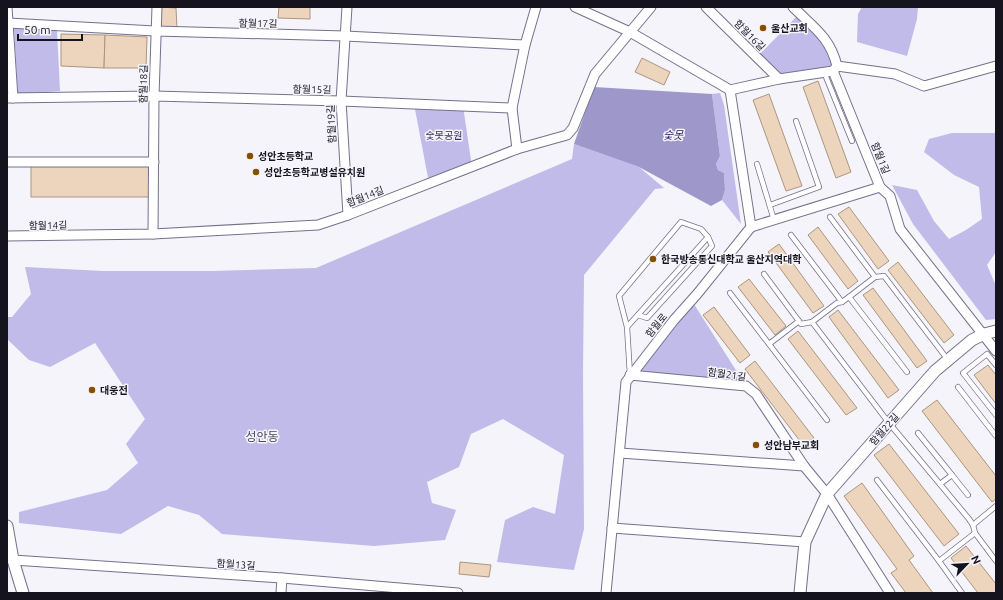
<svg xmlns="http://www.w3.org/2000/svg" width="1003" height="600" viewBox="0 0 1003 600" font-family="Ubuntu,'Noto Sans KR',sans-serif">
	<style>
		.green { fill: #c0bbe8 }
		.water { fill: #9e98ca }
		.building { fill: #edd5bd; stroke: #ac957f }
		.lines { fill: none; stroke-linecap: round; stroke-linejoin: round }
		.service-casing { stroke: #74718c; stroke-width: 6 }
		.minor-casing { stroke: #74718c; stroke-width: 11 }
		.tertiary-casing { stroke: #74718c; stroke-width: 13 }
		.service { stroke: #fff; stroke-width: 4.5 }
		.minor { stroke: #fff; stroke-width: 9 }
		.tertiary { stroke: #fff; stroke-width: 11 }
		.poi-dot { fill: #864f00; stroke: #f5f4fb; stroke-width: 1.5 }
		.labels { text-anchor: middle; stroke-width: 3; stroke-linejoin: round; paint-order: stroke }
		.street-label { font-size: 10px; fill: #15141e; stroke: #f5f4fb }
		.poi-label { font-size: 10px; font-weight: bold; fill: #15141e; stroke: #f5f4fb; text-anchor: start }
		.park-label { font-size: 10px; fill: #3a2c6a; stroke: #f5f4fb }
		.water-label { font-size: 11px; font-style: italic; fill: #30215e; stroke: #f5f4fb }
		.quarter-label { font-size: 12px; fill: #4a4660; stroke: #f5f4fb }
	</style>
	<rect width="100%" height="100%" fill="#f5f4fb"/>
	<g class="green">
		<path d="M 862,7 L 918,7 L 917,19 L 907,56 L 857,42 L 858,14 Z"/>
		<path d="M 800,13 L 825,38 L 837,66 L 779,79 L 757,57 Z"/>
		<path d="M 14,28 L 57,31 L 60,91 L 18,94 Z"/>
		<path d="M 720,93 L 724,105 L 741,224 L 722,200 L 725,190 L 724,173 L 718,170 L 716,164 L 720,156 L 712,94 Z"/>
		<path d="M 414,104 L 463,106 L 472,167 L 429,183 Z"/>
		<path d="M 952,133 L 996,133 L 996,252 L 987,265 L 996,286 L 996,319 L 986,320 L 913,224 L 892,185 L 917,190 L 934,221 L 949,239 L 966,230 L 982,219 L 979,187 L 954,175 L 924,152 L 929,139 Z"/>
		<path d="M 574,144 L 639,167 L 664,188 L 655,189 L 584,275 L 583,373 L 584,529 L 574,570 L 497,562 L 505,520 L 533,507 L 555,514 L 564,455 L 503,419 L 471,434 L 459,467 L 427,482 L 432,503 L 456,510 L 445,540 L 374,546 L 222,534 L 199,515 L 168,506 L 121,534 L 19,523 L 19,512 L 107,490 L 138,463 L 126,444 L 145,419 L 95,343 L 50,367 L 29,360 L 7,339 L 7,317 L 12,317 L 31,294 L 25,267 L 103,271 L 212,271 L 316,268 L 572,159 Z"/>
		<path d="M 692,301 L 746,386 L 630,375 Z"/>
	</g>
	<path class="water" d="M 594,87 L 712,94 L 720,156 L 716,164 L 718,170 L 724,173 L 725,190 L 722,200 L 711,206 L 639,167 L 574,144 Z"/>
	<g class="building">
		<path d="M 159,7 L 176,8 L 177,29 L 159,28 Z"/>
		<path d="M 279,7 L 310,7 L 310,19 L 278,18 Z"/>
		<path d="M 61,34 L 105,35 L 104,68 L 61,66 Z"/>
		<path d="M 105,35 L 147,37 L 146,68 L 104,68 Z"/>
		<path d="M 642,58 L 670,72 L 664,85 L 635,72 Z"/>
		<path d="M 818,81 L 851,172 L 836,178 L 803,87 Z"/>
		<path d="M 769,94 L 802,186 L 786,191 L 753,100 Z"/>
		<rect x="31" y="166" width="119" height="31"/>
		<path d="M 849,207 L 889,261 L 878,269 L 838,214 Z"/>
		<path d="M 818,227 L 858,281 L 848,289 L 808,235 Z"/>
		<path d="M 779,244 L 824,306 L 813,313 L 768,252 Z"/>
		<path d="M 898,262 L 954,335 L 944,343 L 888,270 Z"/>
		<path d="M 749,279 L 786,326 L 775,335 L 738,287 Z"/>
		<path d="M 873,288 L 927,361 L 917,368 L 863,295 Z"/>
		<path d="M 714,307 L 750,355 L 740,363 L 703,315 Z"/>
		<path d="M 838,310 L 899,390 L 888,398 L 829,317 Z"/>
		<path d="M 798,331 L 857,408 L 846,415 L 788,339 Z"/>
		<path d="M 755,361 L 814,438 L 803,445 L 745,369 Z"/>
		<path d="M 988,365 L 996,375 L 996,404 L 974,375 Z"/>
		<path d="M 937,400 L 996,476 L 996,499 L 992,502 L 922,411 Z"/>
		<path d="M 889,444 L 959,534 L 944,546 L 874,455 Z"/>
		<path d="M 862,483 L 914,556 L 909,560 L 933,593 L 906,593 L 891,573 L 897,569 L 844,496 Z"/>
		<path d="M 966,546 L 996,584 L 996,593 L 978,593 L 951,558 Z"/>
		<path d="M 460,562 L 491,565 L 489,577 L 459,574 Z"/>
	</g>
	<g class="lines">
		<g class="service-casing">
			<g id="service">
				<path d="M 824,72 L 852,141"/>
				<path d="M 757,164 L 774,220"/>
				<path d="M 770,205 L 819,187 L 796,121"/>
				<path d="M 830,217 L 875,277"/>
				<path d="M 791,235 L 842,302"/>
				<path d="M 764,274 L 801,324 L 812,322"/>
				<path d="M 730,293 L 769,344"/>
				<path d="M 849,297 L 842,302 L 837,303 L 812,322 L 889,423 L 969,519 L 973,525 L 975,533 L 996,561"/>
				<path d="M 638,315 L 647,318 L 712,246 L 708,237"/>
				<path d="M 799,321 L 769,344 L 827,420"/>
				<path d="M 627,327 L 708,237 L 701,229 L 681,222 L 619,296 L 627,327 L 630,375"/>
				<path d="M 996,365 L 987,354 L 963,373 L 996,415"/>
				<path d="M 907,372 L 849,297 L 875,277 L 884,276 L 948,360"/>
				<path d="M 958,387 L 996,436"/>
				<path d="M 918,433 L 952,475 L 940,484"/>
				<path d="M 952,475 L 968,495"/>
				<path d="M 877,480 L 939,561"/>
				<path d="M 973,525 L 996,506"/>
				<path d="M 962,593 L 939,561 L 975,533"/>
			</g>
		</g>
		<g class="minor-casing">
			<g id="minor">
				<path d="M 7,7 L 13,98"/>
				<path d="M 347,7 L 341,101 L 348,215"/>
				<path d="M 575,7 L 630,32 L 730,90 L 779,79 L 833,71"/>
				<path d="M 706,7 L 779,79"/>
				<path d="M 793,7 C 813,27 830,37 837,66 L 834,70"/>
				<path d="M 8,23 L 155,31 L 345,36 L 525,45"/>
				<path d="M 837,66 L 895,74 L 924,86 L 996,66"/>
				<path d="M 833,71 L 880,187 L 890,196 L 900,229 L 996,351"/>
				<path d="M 7,98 L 154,96 L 341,101 L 512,108"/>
				<path d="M 517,149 L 512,108 L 525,45 L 536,7"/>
				<path d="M 7,162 L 154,162"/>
				<path d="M 751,227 L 880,187"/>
				<path d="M 153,234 L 154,96 L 157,7"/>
				<path d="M 7,236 L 153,234 L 318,225 L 348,215 L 517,149 L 567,135 L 573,128 L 595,74 L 651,7"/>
				<path d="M 630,375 L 746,386 L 756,394 L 804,466 L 827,494 L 890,593"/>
				<path d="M 620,453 L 804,466"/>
				<path d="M 612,528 L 805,542"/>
				<path d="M 13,560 L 282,578 L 458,593"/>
				<path d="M 281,593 L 282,578"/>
				<path d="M 606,593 L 626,382 L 674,320 L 698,293 L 751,227 L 730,90"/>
			</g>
		</g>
		<g class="tertiary-casing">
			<g id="tertiary">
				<path d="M 7,526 L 13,560 L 23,593"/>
				<path d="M 800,593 L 805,542 L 827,494 L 935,371 L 972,340 L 984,334 L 996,331"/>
			</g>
		</g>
		<use href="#service" class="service"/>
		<use href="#minor" class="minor"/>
		<use href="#tertiary" class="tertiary"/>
	</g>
	<g class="poi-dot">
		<circle cx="763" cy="28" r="4"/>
		<circle cx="250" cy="156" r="4"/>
		<circle cx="256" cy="172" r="4"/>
		<circle cx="653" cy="259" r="4"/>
		<circle cx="92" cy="390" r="4"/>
		<circle cx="756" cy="445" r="4"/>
	</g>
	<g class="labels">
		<g class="street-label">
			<text transform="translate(258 23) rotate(1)" y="4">함월17길</text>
			<text transform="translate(750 35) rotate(45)" y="4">함월16길</text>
			<text transform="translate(143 84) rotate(-89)" y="4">함월18길</text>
			<text transform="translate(312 89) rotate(1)" y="4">함월15길</text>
			<text transform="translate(331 124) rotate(-93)" y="4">함월19길</text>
			<text transform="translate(881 158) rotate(68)" y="4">함월1길</text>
			<text transform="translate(365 196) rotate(-21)" y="4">함월14길</text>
			<text transform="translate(48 225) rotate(-1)" y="4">함월14길</text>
			<text transform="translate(656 325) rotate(-51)" y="4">함월로</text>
			<text transform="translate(727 374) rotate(8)" y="4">함월21길</text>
			<text transform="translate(884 429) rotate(-49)" y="4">함월22길</text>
			<text transform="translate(236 564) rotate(4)" y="4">함월13길</text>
		</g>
		<g class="poi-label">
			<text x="771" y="32">울산교회</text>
			<text x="258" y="160">성안초등학교</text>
			<text x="264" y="176">성안초등학교병설유치원</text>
			<text x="661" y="263">한국방송통신대학교 울산지역대학</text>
			<text x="100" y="394">대웅전</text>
			<text x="764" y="449">성안남부교회</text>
		</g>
		<g class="park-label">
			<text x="444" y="139">숯못공원</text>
		</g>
		<g class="water-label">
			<text x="673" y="139">숯못</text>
		</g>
		<g class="quarter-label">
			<text x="262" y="441">성안동</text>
		</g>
	</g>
	<rect width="1003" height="600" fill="none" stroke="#15141e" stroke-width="16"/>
	<g transform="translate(967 564) rotate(65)" stroke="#f5f4fb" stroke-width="3" paint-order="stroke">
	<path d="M0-3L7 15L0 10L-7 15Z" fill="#15141e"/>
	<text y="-6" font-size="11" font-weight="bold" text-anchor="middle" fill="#15141e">N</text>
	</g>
	<path d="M18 34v6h64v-6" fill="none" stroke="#15141e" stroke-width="2"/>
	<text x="24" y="34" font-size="12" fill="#15141e" stroke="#f5f4fb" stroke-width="3" paint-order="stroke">50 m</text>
</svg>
